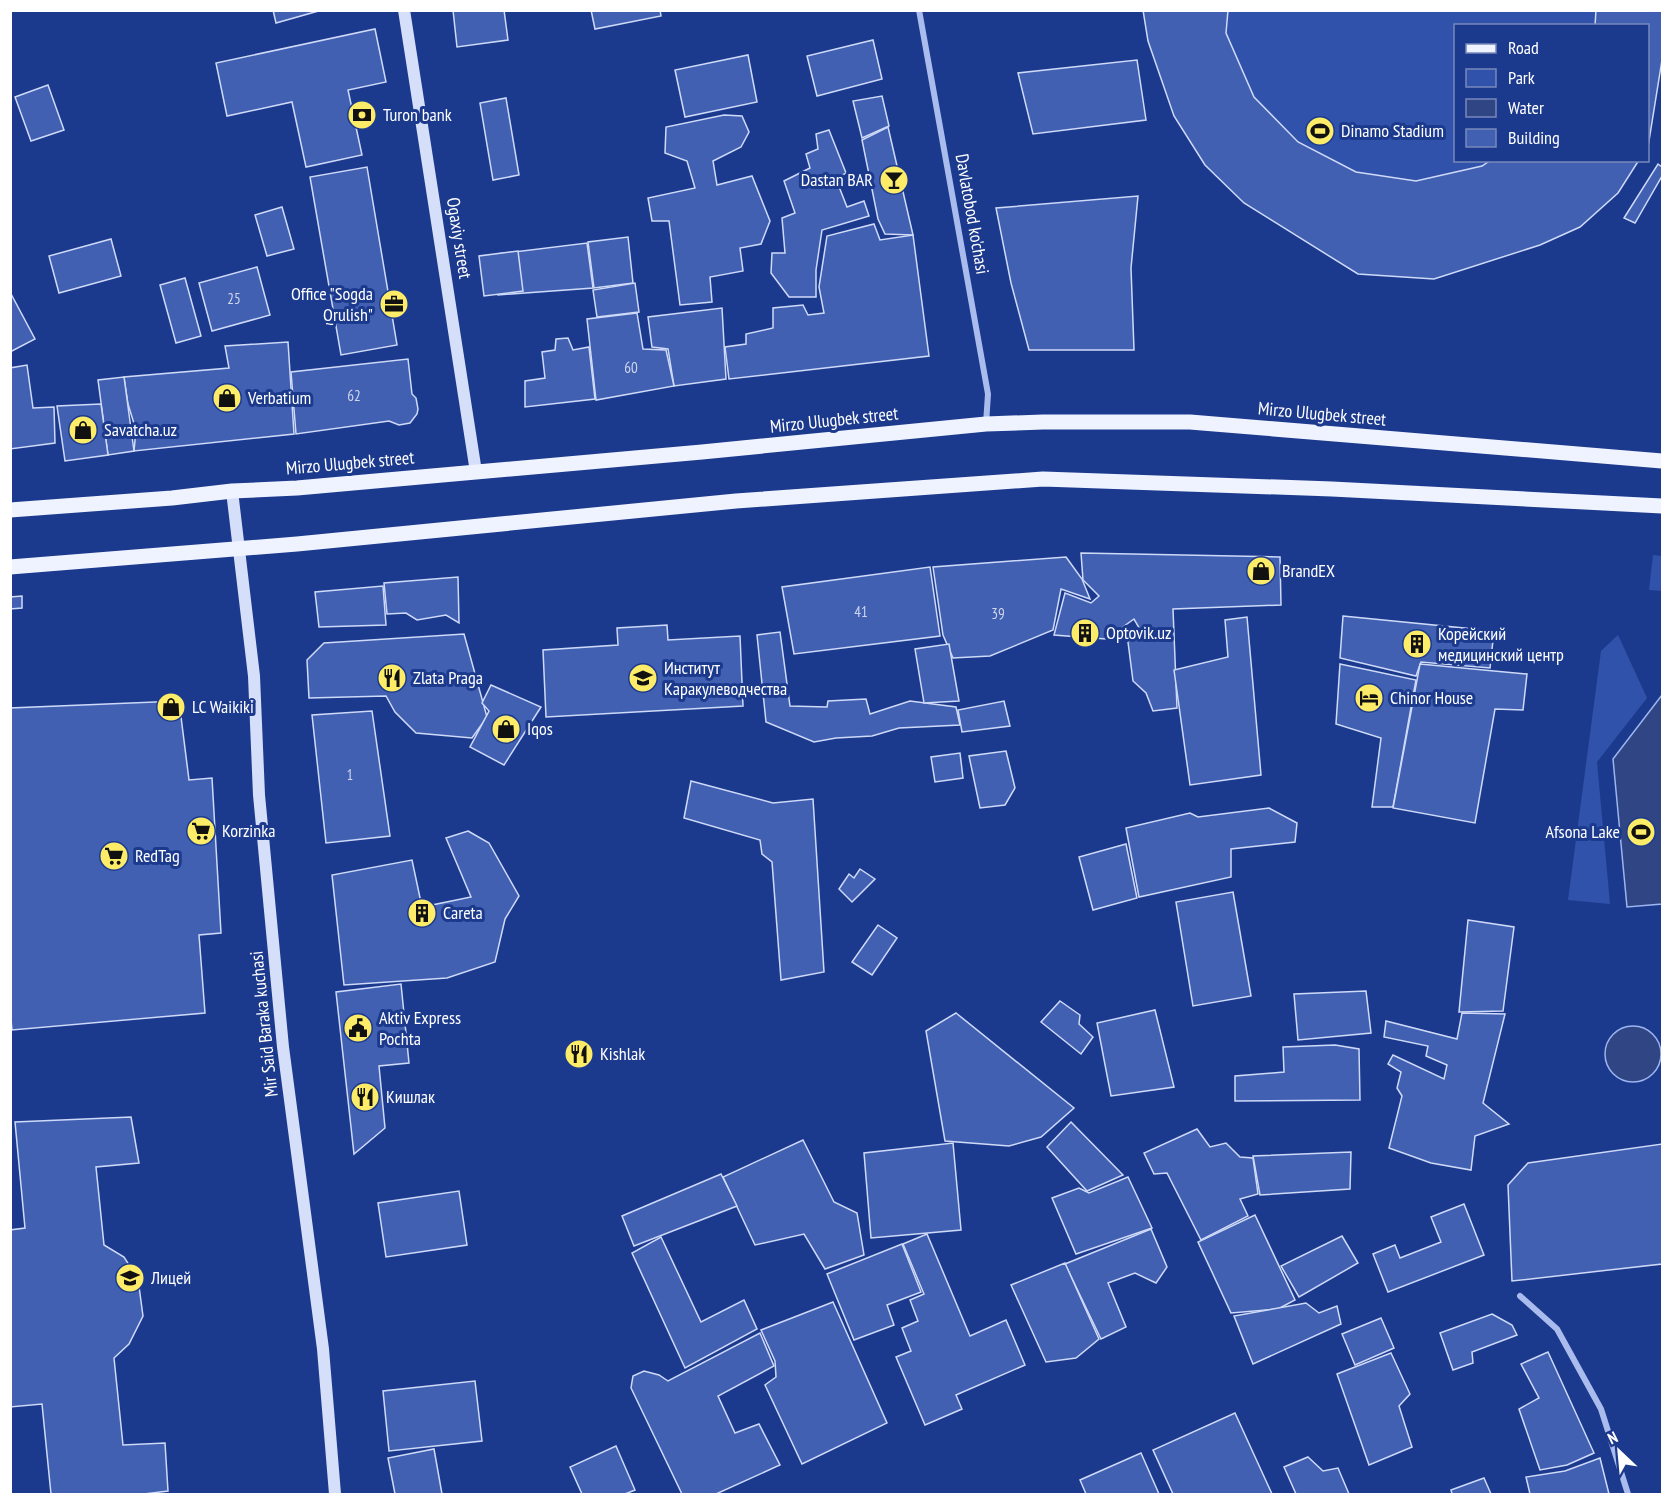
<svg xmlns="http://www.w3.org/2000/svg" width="1673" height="1505" viewBox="0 0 1673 1505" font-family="'PT Sans Narrow',sans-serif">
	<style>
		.green { fill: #3052aa }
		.water { fill: #304584; stroke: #9cb4ef; stroke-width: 1.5 }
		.building { fill: #4160b2; stroke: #cfdaf9; stroke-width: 1.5 }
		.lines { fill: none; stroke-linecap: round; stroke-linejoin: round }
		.street { stroke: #a9bced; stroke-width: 6 }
		.secondary { stroke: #d6dff9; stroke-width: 12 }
		.primary { stroke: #eff2ff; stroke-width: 15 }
		.labels { text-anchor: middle; stroke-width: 6; stroke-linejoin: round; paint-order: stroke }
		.number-label { font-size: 15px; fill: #d0d7ec }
		.poi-label { font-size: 18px; fill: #fff; stroke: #1c3a8d; text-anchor: start }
		.street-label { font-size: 18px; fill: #fff; stroke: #1c3a8d }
	</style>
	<rect width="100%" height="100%" fill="#1c3a8d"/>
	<g class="green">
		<path d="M 1143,11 L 1662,11 L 1662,60 L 1648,147 L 1648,26 L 1456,26 L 1456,160 L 1639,161 L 1618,193 L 1540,245 L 1434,279 L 1358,274 L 1244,203 L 1205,165 L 1174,116 L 1148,41 Z"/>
		<path d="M 1653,555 L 1662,556 L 1662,591 L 1649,590 Z"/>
		<path d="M 1618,635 L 1647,698 L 1597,762 L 1610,904 L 1568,900 L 1601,651 Z"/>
	</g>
	<g class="water">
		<path d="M 1662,695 L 1662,904 L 1627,907 L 1613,759 Z"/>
		<circle cx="1633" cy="1054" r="28"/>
	</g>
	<g class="building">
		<path d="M 273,10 L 322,10 L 276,23 Z"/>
		<path d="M 453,10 L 504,10 L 508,40 L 457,47 Z"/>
		<path d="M 591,10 L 660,10 L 661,16 L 595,29 Z"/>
		<path d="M 1143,10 L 1228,10 L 1226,33 L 1254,97 L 1298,142 L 1356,172 L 1416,181 L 1482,166 L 1491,160 L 1639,160 L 1618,193 L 1580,227 L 1540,245 L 1434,279 L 1358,274 L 1244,203 L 1205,165 L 1174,116 L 1148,41 Z"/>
		<path d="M 1596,10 L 1662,10 L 1662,60 L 1648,147 L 1648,26 L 1595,26 Z"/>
		<path d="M 375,29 L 386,82 L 348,90 L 362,155 L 306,167 L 292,102 L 227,116 L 216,63 Z"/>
		<path d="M 873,40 L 882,79 L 817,96 L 807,56 Z"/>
		<path d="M 748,55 L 757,102 L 685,117 L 675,70 Z"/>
		<path d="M 1137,60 L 1146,120 L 1033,134 L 1018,73 Z"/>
		<path d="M 48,85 L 64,130 L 31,141 L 15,97 Z"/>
		<path d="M 882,96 L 889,126 L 862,138 L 853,101 Z"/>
		<path d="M 506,98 L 519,175 L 493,180 L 480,103 Z"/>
		<path d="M 724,115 L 742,116 L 749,132 L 741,147 L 713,161 L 717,185 L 752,176 L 770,221 L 761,244 L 740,248 L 743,271 L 710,277 L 712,302 L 680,305 L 669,221 L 652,221 L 648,198 L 695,188 L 687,161 L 665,153 L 666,127 Z"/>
		<path d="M 888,127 L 913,235 L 885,234 L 878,219 L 862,140 Z"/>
		<path d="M 829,130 L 846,173 L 836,179 L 847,207 L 864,201 L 869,216 L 822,230 L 816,270 L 816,297 L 789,297 L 771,273 L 772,253 L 785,253 L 782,218 L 795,213 L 784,181 L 810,168 L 806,154 L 818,149 L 816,134 Z"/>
		<path d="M 1658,164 L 1662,167 L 1662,176 L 1635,223 L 1624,218 Z"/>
		<path d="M 367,167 L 397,345 L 341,355 L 310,177 Z"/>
		<path d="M 1138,196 L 1131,268 L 1134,350 L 1029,350 L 1011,283 L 996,208 Z"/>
		<path d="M 282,207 L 294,249 L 267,256 L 255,215 Z"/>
		<path d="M 874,224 L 880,240 L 913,235 L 929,356 L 729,379 L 725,347 L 746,344 L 746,334 L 773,328 L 773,308 L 803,305 L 808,315 L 824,313 L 819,287 L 827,236 Z"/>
		<path d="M 628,237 L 633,283 L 594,288 L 588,242 Z"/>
		<path d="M 111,239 L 121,276 L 59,293 L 49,256 Z"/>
		<path d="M 587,243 L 593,288 L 498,295 L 497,254 Z"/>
		<path d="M 518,251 L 523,291 L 484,296 L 479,256 Z"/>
		<path d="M 257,267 L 270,315 L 212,331 L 199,283 Z"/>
		<path d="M 185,278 L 201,336 L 176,343 L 160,285 Z"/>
		<path d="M 635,283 L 639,312 L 597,317 L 593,290 Z"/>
		<path d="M 10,292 L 35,339 L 10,352 Z"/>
		<path d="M 722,308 L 726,379 L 674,386 L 668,349 L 652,347 L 648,317 Z"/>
		<path d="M 637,313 L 643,349 L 666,350 L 674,386 L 596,400 L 587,319 Z"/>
		<path d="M 568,338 L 573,350 L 589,347 L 595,399 L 525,407 L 525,381 L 545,378 L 542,352 L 555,350 L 556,339 Z"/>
		<path d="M 288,342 L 294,434 L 134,451 L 136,430 L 128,404 L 124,377 L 229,368 L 225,346 Z"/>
		<path d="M 408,359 L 412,394 L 416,398 L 418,409 L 417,414 L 410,423 L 399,425 L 389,421 L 296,434 L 291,372 Z"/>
		<path d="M 27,365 L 33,408 L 54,407 L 55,443 L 10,449 L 10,368 Z"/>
		<path d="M 124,377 L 134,451 L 108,455 L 98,380 Z"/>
		<path d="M 101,404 L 108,455 L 65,461 L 57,406 Z"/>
		<path d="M 1081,553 L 1280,557 L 1281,605 L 1173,609 L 1177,708 L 1153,711 L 1146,693 L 1133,681 L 1128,642 L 1141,631 L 1134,619 L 1106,639 L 1054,635 L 1065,593 L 1091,603 L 1099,596 L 1083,580 Z"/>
		<path d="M 1066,557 L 1082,579 L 1090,599 L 1061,589 L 1053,630 L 990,656 L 953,658 L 943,635 L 933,567 Z"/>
		<path d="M 930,567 L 940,636 L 794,654 L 782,587 Z"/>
		<path d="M 458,577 L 459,623 L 446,615 L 417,620 L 406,613 L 387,614 L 384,583 Z"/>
		<path d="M 383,586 L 386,625 L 319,627 L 315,592 Z"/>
		<path d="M 22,596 L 22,608 L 10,609 L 10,597 Z"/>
		<path d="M 1343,616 L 1494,631 L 1490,668 L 1421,662 L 1416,676 L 1340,658 Z"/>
		<path d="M 1247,617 L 1261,775 L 1190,785 L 1174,670 L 1228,657 L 1225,620 Z"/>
		<path d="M 667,625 L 668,640 L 740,636 L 743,706 L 546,717 L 543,650 L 618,645 L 617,628 Z"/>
		<path d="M 780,632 L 790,706 L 827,707 L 828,701 L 866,699 L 870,714 L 910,701 L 956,707 L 960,725 L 899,728 L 872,736 L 836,738 L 814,742 L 766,722 L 757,635 Z"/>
		<path d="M 464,634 L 487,717 L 472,738 L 416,733 L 395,712 L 386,696 L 309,698 L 307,660 L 324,643 Z"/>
		<path d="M 949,644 L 959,701 L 924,703 L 915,649 Z"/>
		<path d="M 1340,664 L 1416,680 L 1393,807 L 1372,807 L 1381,738 L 1336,724 Z"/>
		<path d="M 1420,664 L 1527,674 L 1523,710 L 1495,709 L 1475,823 L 1393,808 Z"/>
		<path d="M 491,685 L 541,707 L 504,765 L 470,747 L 489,711 L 482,703 Z"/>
		<path d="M 179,701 L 189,780 L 212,778 L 221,933 L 199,935 L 205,1013 L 12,1030 L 10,1009 L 10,708 Z"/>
		<path d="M 1004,701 L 1010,726 L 962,732 L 958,710 Z"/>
		<path d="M 372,711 L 390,836 L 326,843 L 312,715 Z"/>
		<path d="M 1006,751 L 1015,788 L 1005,805 L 980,808 L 969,756 Z"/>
		<path d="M 960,753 L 963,778 L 935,782 L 931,757 Z"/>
		<path d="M 691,781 L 773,803 L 813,799 L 824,972 L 781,980 L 772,862 L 762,854 L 760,840 L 684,818 Z"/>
		<path d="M 1269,808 L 1297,823 L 1295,842 L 1231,849 L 1231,877 L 1139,897 L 1126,828 L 1190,813 L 1198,817 Z"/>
		<path d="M 468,831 L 489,843 L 519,896 L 505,919 L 495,962 L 447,978 L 344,985 L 332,875 L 412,860 L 422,907 L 471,897 L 446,838 Z"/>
		<path d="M 1126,844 L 1137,898 L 1093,910 L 1079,857 Z"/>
		<path d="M 860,869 L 875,879 L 852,902 L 839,889 L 849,874 L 854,878 Z"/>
		<path d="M 1233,892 L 1251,996 L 1193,1006 L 1176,902 Z"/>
		<path d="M 1468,920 L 1514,927 L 1503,1011 L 1459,1012 Z"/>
		<path d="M 878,925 L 897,938 L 872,975 L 852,962 Z"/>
		<path d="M 401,984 L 409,1063 L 379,1066 L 385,1128 L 354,1154 L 336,992 Z"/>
		<path d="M 1366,991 L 1371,1033 L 1298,1040 L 1294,994 Z"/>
		<path d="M 1060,1001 L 1080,1015 L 1079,1024 L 1093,1037 L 1081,1054 L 1041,1022 Z"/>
		<path d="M 1155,1010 L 1174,1087 L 1111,1096 L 1097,1023 Z"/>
		<path d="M 956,1013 L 1074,1108 L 1041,1137 L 1009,1146 L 945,1141 L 926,1031 Z"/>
		<path d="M 1462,1013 L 1505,1014 L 1483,1103 L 1509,1124 L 1475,1136 L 1471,1170 L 1431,1163 L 1389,1148 L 1402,1096 L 1397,1088 L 1401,1072 L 1388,1064 L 1393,1055 L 1444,1079 L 1447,1065 L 1426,1056 L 1428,1046 L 1384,1037 L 1386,1021 L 1457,1039 Z"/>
		<path d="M 1335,1045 L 1359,1049 L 1360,1100 L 1235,1101 L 1235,1076 L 1284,1072 L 1283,1047 Z"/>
		<path d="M 131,1117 L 139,1163 L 96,1167 L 104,1245 L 124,1257 L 138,1279 L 143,1316 L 129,1344 L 114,1358 L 123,1445 L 165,1443 L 168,1491 L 144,1494 L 51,1494 L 42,1404 L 10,1407 L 10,1230 L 25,1228 L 15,1122 Z"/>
		<path d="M 1071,1122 L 1123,1175 L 1087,1191 L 1047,1147 Z"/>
		<path d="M 1197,1129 L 1210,1147 L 1226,1143 L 1240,1157 L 1253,1158 L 1258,1194 L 1240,1199 L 1248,1216 L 1201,1240 L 1167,1173 L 1154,1174 L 1144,1153 Z"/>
		<path d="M 803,1140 L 834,1202 L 857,1213 L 864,1255 L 825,1269 L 804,1234 L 755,1245 L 723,1177 Z"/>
		<path d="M 953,1143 L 961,1230 L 871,1238 L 864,1153 Z"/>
		<path d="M 1662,1144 L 1662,1264 L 1512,1281 L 1508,1185 L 1528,1163 Z"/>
		<path d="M 1351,1152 L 1350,1189 L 1260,1195 L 1253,1156 Z"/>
		<path d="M 721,1174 L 737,1206 L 634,1246 L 622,1216 Z"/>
		<path d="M 1128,1177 L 1152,1228 L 1076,1254 L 1052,1198 L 1079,1188 L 1089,1193 Z"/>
		<path d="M 459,1191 L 467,1245 L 386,1257 L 378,1203 Z"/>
		<path d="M 1464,1204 L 1484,1255 L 1388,1292 L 1373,1254 L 1395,1245 L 1400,1258 L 1441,1242 L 1431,1217 Z"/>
		<path d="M 1255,1215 L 1295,1300 L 1278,1309 L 1231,1313 L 1198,1242 Z"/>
		<path d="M 1151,1229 L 1167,1267 L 1156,1283 L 1135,1273 L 1108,1283 L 1126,1327 L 1101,1339 L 1065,1264 Z"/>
		<path d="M 927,1234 L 970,1336 L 1006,1320 L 1025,1365 L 956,1395 L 962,1409 L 925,1425 L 896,1357 L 911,1351 L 902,1328 L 918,1321 L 910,1300 L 924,1294 L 903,1244 Z"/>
		<path d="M 1342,1236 L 1358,1263 L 1299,1297 L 1281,1266 Z"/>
		<path d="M 661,1237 L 701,1322 L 744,1300 L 757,1329 L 685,1368 L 632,1253 Z"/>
		<path d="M 902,1244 L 921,1292 L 887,1305 L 894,1325 L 854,1340 L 827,1274 Z"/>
		<path d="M 1065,1263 L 1099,1339 L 1076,1358 L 1046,1362 L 1011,1285 Z"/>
		<path d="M 833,1302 L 887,1423 L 802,1464 L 765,1385 L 776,1377 L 775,1361 L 761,1330 Z"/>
		<path d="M 1306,1303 L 1319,1313 L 1337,1306 L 1341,1324 L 1253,1364 L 1234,1316 Z"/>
		<path d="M 1492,1314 L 1512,1325 L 1517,1335 L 1472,1352 L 1473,1363 L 1453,1370 L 1440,1333 Z"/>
		<path d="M 1381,1318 L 1394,1348 L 1355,1365 L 1342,1334 Z"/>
		<path d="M 760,1333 L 774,1366 L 718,1396 L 735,1433 L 759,1424 L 780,1465 L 716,1494 L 682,1494 L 631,1388 L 633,1376 L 644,1371 L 659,1375 L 668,1381 Z"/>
		<path d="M 1548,1352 L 1594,1453 L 1567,1465 L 1540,1470 L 1519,1409 L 1539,1398 L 1521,1364 Z"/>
		<path d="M 1391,1353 L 1410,1394 L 1399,1406 L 1412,1447 L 1369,1465 L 1337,1374 Z"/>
		<path d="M 475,1381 L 482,1441 L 389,1451 L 383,1391 Z"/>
		<path d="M 1235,1413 L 1272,1494 L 1173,1494 L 1153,1450 Z"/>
		<path d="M 616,1446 L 635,1490 L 625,1494 L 582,1494 L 570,1467 Z"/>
		<path d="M 434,1449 L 442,1494 L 395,1494 L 388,1458 Z"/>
		<path d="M 1141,1453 L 1159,1494 L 1086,1494 L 1080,1480 Z"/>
		<path d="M 1308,1457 L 1323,1471 L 1338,1468 L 1349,1494 L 1296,1494 L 1284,1467 Z"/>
		<path d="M 1600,1458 L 1609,1494 L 1530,1494 L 1526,1477 L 1565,1471 Z"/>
		<path d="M 1484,1478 L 1491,1494 L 1452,1494 L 1451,1490 Z"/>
	</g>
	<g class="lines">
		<g class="street">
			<path d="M 919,10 L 988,394 L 986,424"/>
			<path d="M 1520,1296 L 1557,1329 L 1601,1409 L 1628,1494"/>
		</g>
		<g class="secondary">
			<path d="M 404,10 L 476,472"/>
			<path d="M 232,491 L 254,676 L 259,795 L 283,1047 L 323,1349 L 335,1494"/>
		</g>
		<g class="primary">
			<path d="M 10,510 L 172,498 L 232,491 L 297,488 L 702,452 L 986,424 L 1043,422 L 1190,422 L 1662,461"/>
			<path d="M 10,567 L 297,544 L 736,501 L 1043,479 L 1332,489 L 1662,506"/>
		</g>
	</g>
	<defs>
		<g id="bank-disc" transform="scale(1.5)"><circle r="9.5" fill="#fdec67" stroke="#1c3a8d"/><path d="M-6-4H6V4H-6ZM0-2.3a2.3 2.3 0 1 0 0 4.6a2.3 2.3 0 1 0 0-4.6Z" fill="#111"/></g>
		<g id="stadium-disc" transform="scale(1.5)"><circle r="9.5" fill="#fdec67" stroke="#1c3a8d"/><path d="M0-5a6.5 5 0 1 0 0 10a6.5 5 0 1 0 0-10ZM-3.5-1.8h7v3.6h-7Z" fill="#111"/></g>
		<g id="bar-disc" transform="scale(1.5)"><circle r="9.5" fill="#fdec67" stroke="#1c3a8d"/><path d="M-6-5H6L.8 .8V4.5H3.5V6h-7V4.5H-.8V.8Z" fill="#111"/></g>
		<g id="office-disc" transform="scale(1.5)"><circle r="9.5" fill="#fdec67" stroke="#1c3a8d"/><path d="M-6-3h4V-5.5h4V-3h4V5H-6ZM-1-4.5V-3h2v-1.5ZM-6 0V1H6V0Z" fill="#111"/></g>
		<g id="shop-disc" transform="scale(1.5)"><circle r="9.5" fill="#fdec67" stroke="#1c3a8d"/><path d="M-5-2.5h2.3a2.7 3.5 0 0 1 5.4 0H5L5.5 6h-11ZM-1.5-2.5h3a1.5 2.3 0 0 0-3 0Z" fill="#111"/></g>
		<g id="building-disc" transform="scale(1.5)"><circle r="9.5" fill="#fdec67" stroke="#1c3a8d"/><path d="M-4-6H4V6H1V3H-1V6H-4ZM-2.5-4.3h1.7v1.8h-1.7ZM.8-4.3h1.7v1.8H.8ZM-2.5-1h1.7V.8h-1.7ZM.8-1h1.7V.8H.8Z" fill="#111"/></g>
		<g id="restaurant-disc" transform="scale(1.5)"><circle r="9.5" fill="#fdec67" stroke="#1c3a8d"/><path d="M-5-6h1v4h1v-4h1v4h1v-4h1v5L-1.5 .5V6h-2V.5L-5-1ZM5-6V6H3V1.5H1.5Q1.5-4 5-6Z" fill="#111"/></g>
		<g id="university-disc" transform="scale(1.5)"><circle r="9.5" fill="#fdec67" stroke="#1c3a8d"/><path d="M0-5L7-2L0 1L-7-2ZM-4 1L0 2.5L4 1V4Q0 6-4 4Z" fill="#111"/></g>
		<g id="hotel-disc" transform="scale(1.5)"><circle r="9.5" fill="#fdec67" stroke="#1c3a8d"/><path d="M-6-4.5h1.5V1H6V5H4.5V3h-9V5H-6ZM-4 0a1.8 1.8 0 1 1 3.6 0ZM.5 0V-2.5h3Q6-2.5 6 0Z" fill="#111"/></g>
		<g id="supermarket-disc" transform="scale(1.5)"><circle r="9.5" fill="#fdec67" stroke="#1c3a8d"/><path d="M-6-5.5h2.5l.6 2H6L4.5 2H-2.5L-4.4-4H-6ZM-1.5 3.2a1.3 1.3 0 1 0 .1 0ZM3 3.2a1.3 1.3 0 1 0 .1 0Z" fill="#111"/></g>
		<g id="civic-disc" transform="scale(1.5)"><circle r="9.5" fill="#fdec67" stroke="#1c3a8d"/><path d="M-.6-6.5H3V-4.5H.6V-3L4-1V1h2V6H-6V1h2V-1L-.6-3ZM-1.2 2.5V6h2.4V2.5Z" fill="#111"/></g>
	</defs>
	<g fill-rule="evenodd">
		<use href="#bank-disc" x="362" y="115"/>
		<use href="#stadium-disc" x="1320" y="131"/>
		<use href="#bar-disc" x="894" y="180"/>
		<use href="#office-disc" x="394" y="304"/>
		<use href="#shop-disc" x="227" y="398"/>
		<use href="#shop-disc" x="83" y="430"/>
		<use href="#shop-disc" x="1261" y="571"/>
		<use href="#building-disc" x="1085" y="633"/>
		<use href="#building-disc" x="1417" y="644"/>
		<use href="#restaurant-disc" x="392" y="678"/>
		<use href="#university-disc" x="643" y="678"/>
		<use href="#hotel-disc" x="1369" y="698"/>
		<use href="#shop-disc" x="171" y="707"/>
		<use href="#shop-disc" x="506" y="729"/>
		<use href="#supermarket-disc" x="201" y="831"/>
		<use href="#stadium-disc" x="1641" y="832"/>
		<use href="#supermarket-disc" x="114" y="856"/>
		<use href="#building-disc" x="422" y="913"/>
		<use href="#civic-disc" x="358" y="1028"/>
		<use href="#restaurant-disc" x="579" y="1054"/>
		<use href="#restaurant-disc" x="365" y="1097"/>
		<use href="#university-disc" x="130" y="1278"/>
	</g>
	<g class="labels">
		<g class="number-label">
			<text x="234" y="304">25</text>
			<text x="631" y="373">60</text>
			<text x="354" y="401">62</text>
			<text x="861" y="617">41</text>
			<text x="998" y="619">39</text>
			<text x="350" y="780">1</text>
		</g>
		<g class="poi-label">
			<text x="383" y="121">Turon bank</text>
			<text x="1341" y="137">Dinamo Stadium</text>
			<text x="873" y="186" text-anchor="end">Dastan BAR</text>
			<text x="373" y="300" text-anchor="end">Office "Sogda<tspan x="373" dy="21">Qrulish"</tspan></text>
			<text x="248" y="404">Verbatium</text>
			<text x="104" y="436">Savatcha.uz</text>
			<text x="1282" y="577">BrandEX</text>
			<text x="1106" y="639">Optovik.uz</text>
			<text x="1438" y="640">Корейский<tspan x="1438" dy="21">медицинский центр</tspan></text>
			<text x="664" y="674">Институт<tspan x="664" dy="21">Каракулеводчества</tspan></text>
			<text x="413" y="684">Zlata Praga</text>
			<text x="1390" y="704">Chinor House</text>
			<text x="192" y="713">LC Waikiki</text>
			<text x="527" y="735">Iqos</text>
			<text x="222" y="837">Korzinka</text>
			<text x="1620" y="838" text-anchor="end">Afsona Lake</text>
			<text x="135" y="862">RedTag</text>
			<text x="443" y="919">Careta</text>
			<text x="379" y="1024">Aktiv Express<tspan x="379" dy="21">Pochta</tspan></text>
			<text x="600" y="1060">Kishlak</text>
			<text x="386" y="1103">Кишлак</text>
			<text x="151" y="1284">Лицей</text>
		</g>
		<g class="street-label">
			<text transform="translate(972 214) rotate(80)" y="6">Davlatobod ko'chasi</text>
			<text transform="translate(459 238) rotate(81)" y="6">Ogaxiy street</text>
			<text transform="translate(1322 414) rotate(5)" y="6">Mirzo Ulugbek street</text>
			<text transform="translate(834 420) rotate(-6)" y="6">Mirzo Ulugbek street</text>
			<text transform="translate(350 463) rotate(-5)" y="6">Mirzo Ulugbek street</text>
			<text transform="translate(264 1024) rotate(-96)" y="6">Mir Said Baraka kuchasi</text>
		</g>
	</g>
	<rect width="1673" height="1505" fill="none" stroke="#ffffff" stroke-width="24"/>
	<rect x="1454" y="24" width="195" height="138" fill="#1c3a8d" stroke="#7789bb" stroke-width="1.5"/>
	<rect x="1466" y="44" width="30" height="9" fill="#eff2ff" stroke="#7789bb" stroke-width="1.5"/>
	<text x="1508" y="54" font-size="18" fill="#ffffff">Road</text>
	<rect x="1466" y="69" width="30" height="18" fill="#3052aa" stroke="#7789bb" stroke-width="1.5"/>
	<text x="1508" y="84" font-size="18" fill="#ffffff">Park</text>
	<rect x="1466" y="99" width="30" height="18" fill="#304584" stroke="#7789bb" stroke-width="1.5"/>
	<text x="1508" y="114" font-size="18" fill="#ffffff">Water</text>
	<rect x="1466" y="129" width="30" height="18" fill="#4160b2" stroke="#7789bb" stroke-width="1.5"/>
	<text x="1508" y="144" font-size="18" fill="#ffffff">Building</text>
	<g transform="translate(1619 1451) rotate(334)" stroke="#1c3a8d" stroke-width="4.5" paint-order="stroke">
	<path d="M0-4.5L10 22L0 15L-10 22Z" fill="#ffffff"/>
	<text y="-9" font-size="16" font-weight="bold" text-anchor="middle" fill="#ffffff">N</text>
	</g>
</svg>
